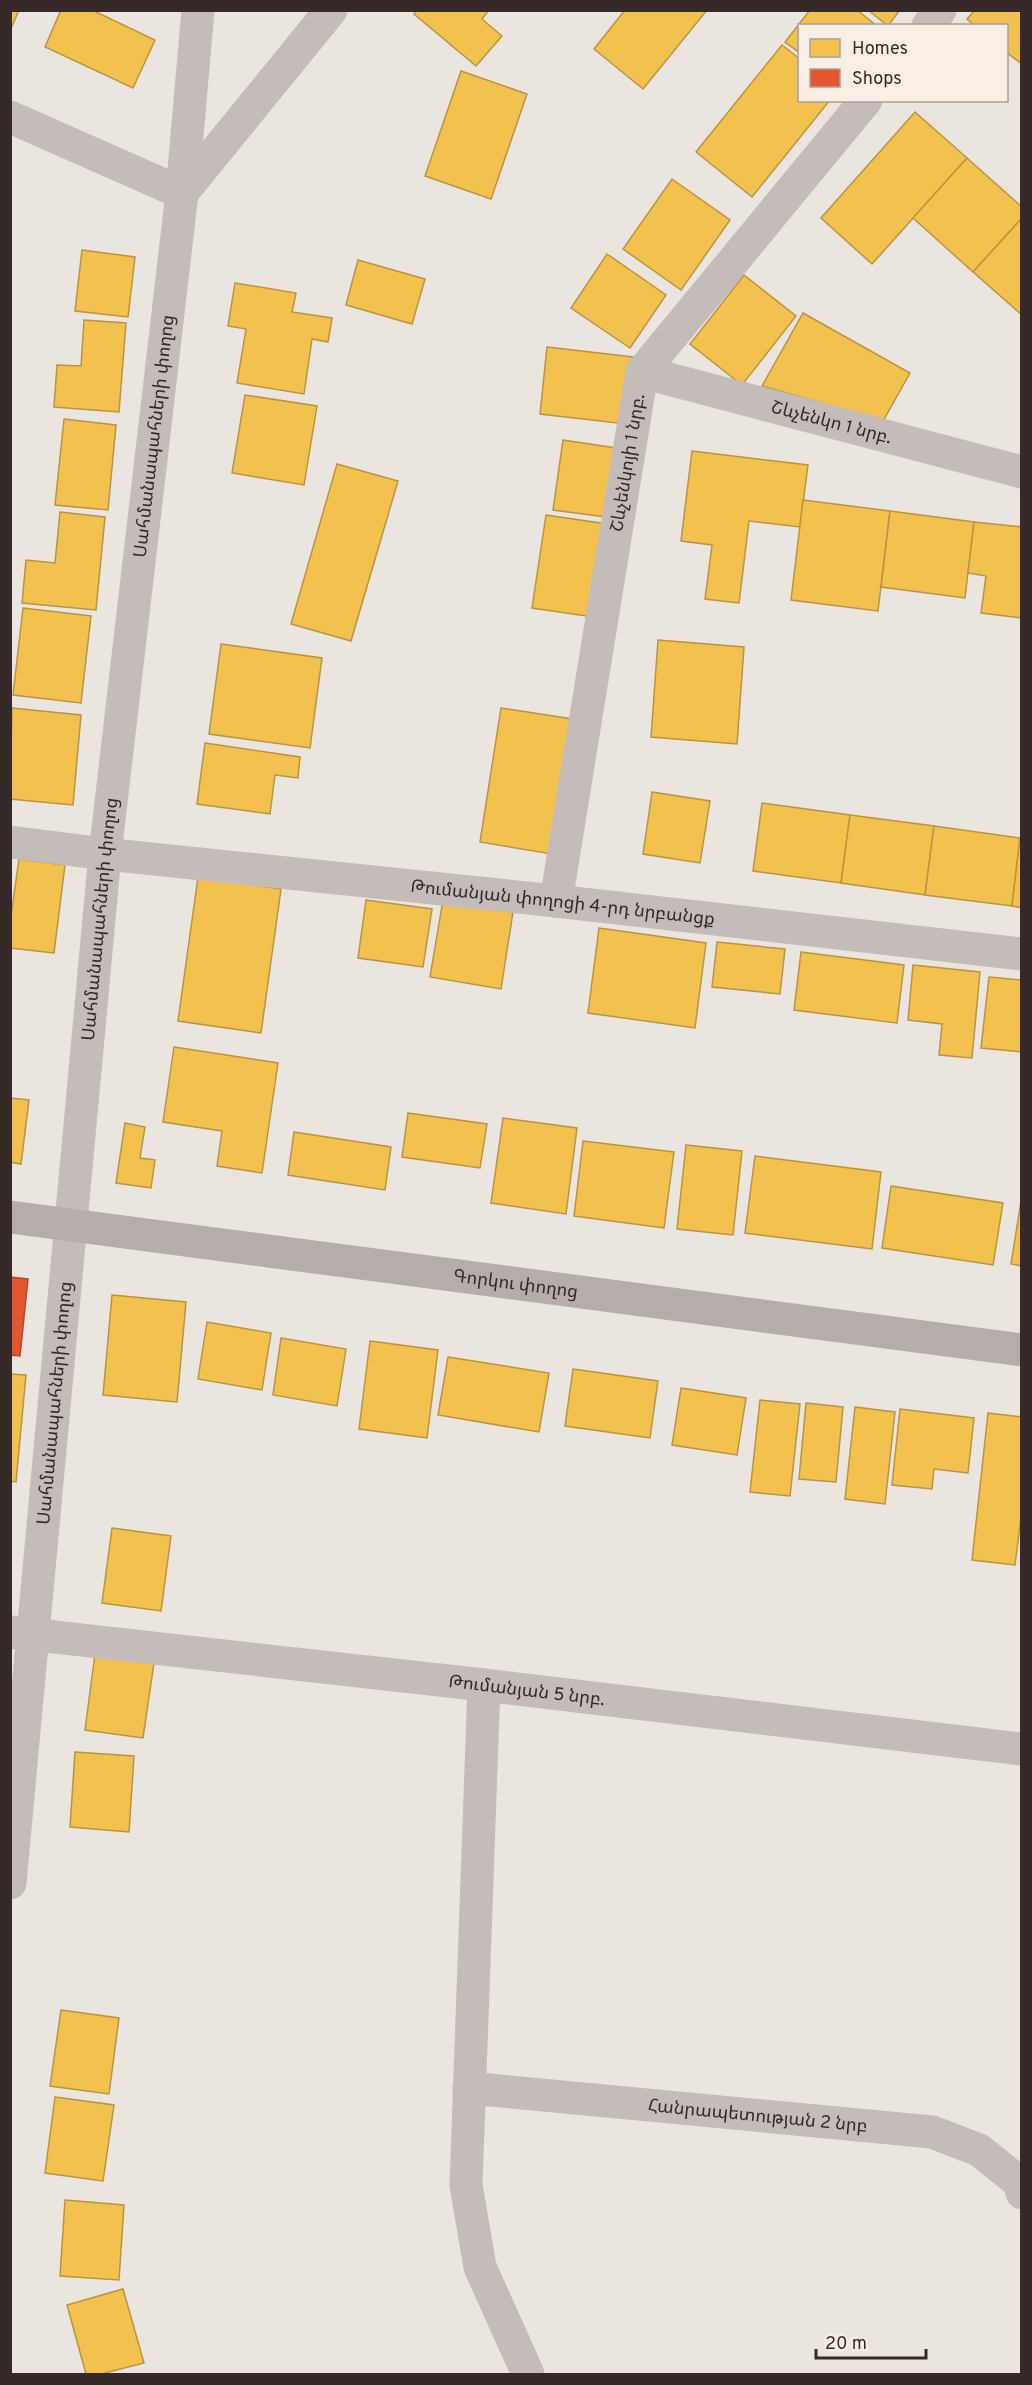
<svg xmlns="http://www.w3.org/2000/svg" width="1032" height="2385" viewBox="0 0 1032 2385" font-family="Overpass,'Noto Sans Armenian',sans-serif">
	<style>
		.homes { fill: #f2c14e; stroke: #b99442; stroke-width: 1.5 }
		.shops { fill: #e4572e; stroke: #b04a2c; stroke-width: 1.5 }
		.lines { fill: none; stroke-linecap: round; stroke-linejoin: round }
		.street { stroke: #c4bcb8; stroke-width: 33 }
		.secondary { stroke: #b5ada9; stroke-width: 33 }
		.labels { text-anchor: middle; stroke-width: 6; stroke-linejoin: round; paint-order: stroke }
		.street-label { font-size: 18px; fill: #352a27; stroke: #f9eee5 }
	</style>
	<rect width="100%" height="100%" fill="#ebe5df"/>
	<g class="homes">
		<path d="M 10,10 L 19,10 L 10,31 Z"/>
		<path d="M 61,10 L 92,10 L 155,40 L 133,88 L 45,47 Z"/>
		<path d="M 416,10 L 489,10 L 482,19 L 502,36 L 476,66 L 414,14 Z"/>
		<path d="M 625,10 L 707,10 L 643,89 L 594,49 Z"/>
		<path d="M 810,10 L 857,10 L 877,26 L 800,26 L 800,53 L 785,42 Z"/>
		<path d="M 868,10 L 900,10 L 888,26 Z"/>
		<path d="M 975,10 L 1018,10 L 1022,13 L 1022,64 L 1006,52 L 1006,26 L 975,26 L 967,19 Z"/>
		<path d="M 782,45 L 800,59 L 800,100 L 830,100 L 752,197 L 696,152 Z"/>
		<path d="M 461,71 L 527,94 L 491,199 L 425,176 Z"/>
		<path d="M 915,112 L 967,158 L 872,264 L 821,218 Z"/>
		<path d="M 967,158 L 1022,207 L 1022,218 L 973,272 L 913,218 Z"/>
		<path d="M 672,179 L 730,220 L 681,290 L 623,249 Z"/>
		<path d="M 1022,218 L 1022,315 L 973,272 Z"/>
		<path d="M 82,250 L 135,257 L 128,317 L 75,311 Z"/>
		<path d="M 607,254 L 666,295 L 630,348 L 571,308 Z"/>
		<path d="M 358,260 L 425,279 L 412,324 L 346,305 Z"/>
		<path d="M 744,275 L 796,316 L 742,385 L 690,344 Z"/>
		<path d="M 235,283 L 296,293 L 292,312 L 332,318 L 328,342 L 312,339 L 304,394 L 237,383 L 246,329 L 228,326 Z"/>
		<path d="M 803,313 L 910,373 L 883,421 L 762,386 Z"/>
		<path d="M 84,320 L 126,323 L 119,412 L 54,407 L 57,365 L 81,366 Z"/>
		<path d="M 547,347 L 633,357 L 626,424 L 540,414 Z"/>
		<path d="M 245,395 L 317,406 L 304,485 L 232,473 Z"/>
		<path d="M 64,419 L 116,425 L 108,510 L 55,505 Z"/>
		<path d="M 563,440 L 623,449 L 613,518 L 553,510 Z"/>
		<path d="M 692,451 L 808,465 L 800,527 L 749,521 L 739,603 L 705,599 L 712,545 L 681,541 Z"/>
		<path d="M 337,464 L 398,481 L 351,641 L 291,624 Z"/>
		<path d="M 803,500 L 890,511 L 878,611 L 791,600 Z"/>
		<path d="M 890,511 L 974,522 L 965,598 L 881,587 Z"/>
		<path d="M 60,512 L 105,517 L 96,610 L 22,603 L 26,560 L 55,563 Z"/>
		<path d="M 546,515 L 607,524 L 593,617 L 532,608 Z"/>
		<path d="M 974,522 L 1022,527 L 1022,618 L 981,613 L 986,576 L 968,573 Z"/>
		<path d="M 23,608 L 91,616 L 81,703 L 13,695 Z"/>
		<path d="M 658,640 L 744,647 L 737,744 L 651,737 Z"/>
		<path d="M 221,644 L 322,658 L 310,748 L 209,734 Z"/>
		<path d="M 12,708 L 81,715 L 73,805 L 10,799 Z"/>
		<path d="M 501,708 L 579,720 L 558,855 L 480,842 Z"/>
		<path d="M 205,743 L 300,757 L 298,778 L 275,775 L 270,814 L 197,804 Z"/>
		<path d="M 652,792 L 710,801 L 700,863 L 643,854 Z"/>
		<path d="M 762,803 L 850,815 L 841,883 L 753,871 Z"/>
		<path d="M 850,815 L 934,826 L 925,895 L 841,883 Z"/>
		<path d="M 934,826 L 1020,838 L 1012,906 L 925,895 Z"/>
		<path d="M 1020,838 L 1022,838 L 1022,908 L 1012,906 Z"/>
		<path d="M 19,859 L 65,865 L 54,953 L 10,948 L 10,923 Z"/>
		<path d="M 198,877 L 281,889 L 261,1033 L 178,1021 Z"/>
		<path d="M 366,900 L 432,909 L 423,967 L 358,958 Z"/>
		<path d="M 443,900 L 513,912 L 501,989 L 430,977 Z"/>
		<path d="M 599,928 L 706,943 L 695,1028 L 588,1013 Z"/>
		<path d="M 717,942 L 785,949 L 780,994 L 712,987 Z"/>
		<path d="M 801,952 L 904,965 L 897,1023 L 794,1010 Z"/>
		<path d="M 913,965 L 980,972 L 972,1058 L 939,1055 L 942,1024 L 908,1020 Z"/>
		<path d="M 989,977 L 1022,980 L 1022,1052 L 981,1048 Z"/>
		<path d="M 174,1047 L 278,1063 L 262,1173 L 217,1166 L 222,1131 L 163,1122 Z"/>
		<path d="M 10,1098 L 29,1100 L 21,1164 L 10,1162 Z"/>
		<path d="M 408,1113 L 487,1124 L 480,1168 L 402,1157 Z"/>
		<path d="M 503,1118 L 577,1128 L 566,1214 L 491,1203 Z"/>
		<path d="M 125,1123 L 145,1127 L 140,1158 L 155,1160 L 151,1188 L 116,1183 Z"/>
		<path d="M 294,1132 L 391,1147 L 385,1190 L 288,1175 Z"/>
		<path d="M 583,1141 L 674,1152 L 664,1228 L 574,1216 Z"/>
		<path d="M 686,1145 L 742,1151 L 733,1235 L 677,1229 Z"/>
		<path d="M 755,1156 L 881,1172 L 872,1249 L 745,1233 Z"/>
		<path d="M 891,1186 L 1003,1203 L 993,1265 L 882,1248 Z"/>
		<path d="M 1022,1195 L 1022,1266 L 1011,1264 Z"/>
		<path d="M 112,1295 L 186,1302 L 177,1402 L 103,1395 Z"/>
		<path d="M 207,1322 L 271,1333 L 262,1390 L 198,1379 Z"/>
		<path d="M 281,1338 L 346,1349 L 337,1406 L 273,1395 Z"/>
		<path d="M 370,1341 L 438,1350 L 427,1438 L 359,1429 Z"/>
		<path d="M 448,1357 L 549,1373 L 539,1432 L 438,1415 Z"/>
		<path d="M 573,1369 L 658,1381 L 650,1438 L 565,1426 Z"/>
		<path d="M 10,1374 L 26,1375 L 16,1482 L 10,1481 Z"/>
		<path d="M 681,1388 L 746,1398 L 737,1455 L 672,1445 Z"/>
		<path d="M 760,1400 L 800,1404 L 790,1496 L 750,1492 Z"/>
		<path d="M 806,1403 L 843,1407 L 836,1482 L 799,1479 Z"/>
		<path d="M 855,1407 L 895,1412 L 885,1504 L 845,1499 Z"/>
		<path d="M 900,1409 L 974,1418 L 968,1473 L 934,1469 L 932,1489 L 892,1485 Z"/>
		<path d="M 988,1413 L 1022,1417 L 1022,1510 L 1015,1565 L 972,1560 Z"/>
		<path d="M 112,1528 L 171,1536 L 161,1611 L 102,1603 Z"/>
		<path d="M 95,1654 L 154,1663 L 143,1738 L 85,1730 Z"/>
		<path d="M 75,1752 L 134,1756 L 129,1832 L 70,1827 Z"/>
		<path d="M 61,2010 L 119,2018 L 109,2094 L 50,2086 Z"/>
		<path d="M 55,2097 L 114,2105 L 103,2181 L 45,2173 Z"/>
		<path d="M 65,2200 L 124,2205 L 119,2280 L 60,2276 Z"/>
		<path d="M 123,2289 L 144,2363 L 101,2374 L 86,2374 L 67,2305 Z"/>
	</g>
	<path class="shops" d="M 10,1277 L 28,1279 L 20,1356 L 10,1355 Z"/>
	<g class="lines">
		<g class="street">
			<path d="M 928,26 L 940,10"/>
			<path d="M 10,117 L 182,193 L 198,10"/>
			<path id="s1" d="M 642,372 L 1022,472"/>
			<path id="s2" d="M 10,842 L 105,854 L 556,901 L 1022,954"/>
			<path id="s3" d="M 556,901 L 642,372 L 866,100"/>
			<path id="s4" d="M 10,1632 L 484,1685 L 1022,1749"/>
			<path d="M 484,1685 L 466,2185 L 480,2267 L 528,2374"/>
			<path id="s5" d="M 10,1883 L 105,854 L 182,193 L 331,10"/>
			<path id="s6" d="M 469,2088 L 932,2132 L 979,2150 L 1019,2182 L 1022,2193"/>
		</g>
		<path class="secondary" id="s7" d="M 10,1217 L 1022,1350"/>
	</g>
	<g class="labels">
		<g class="street-label">
			<text dy="6" stroke="none"><textPath href="#s1" startOffset="196">Շևչենկո 1 նրբ.</textPath></text>
			<text dy="6" stroke="none"><textPath href="#s5" startOffset="1454">Սահմանապահների փողոց</textPath></text>
			<text dy="6" stroke="none"><textPath href="#s3" startOffset="444">Շևչենկոյի 1 նրբ.</textPath></text>
			<text dy="6" stroke="none"><textPath href="#s2" startOffset="556">Թումանյան փողոցի 4-րդ նրբանցք</textPath></text>
			<text dy="6" stroke="none"><textPath href="#s5" startOffset="968">Սահմանապահների փողոց</textPath></text>
			<text dy="6" stroke="none"><textPath href="#s7" startOffset="510">Գորկու փողոց</textPath></text>
			<text dy="6" stroke="none"><textPath href="#s5" startOffset="482">Սահմանապահների փողոց</textPath></text>
			<text dy="6" stroke="none"><textPath href="#s4" startOffset="520">Թումանյան 5 նրբ.</textPath></text>
			<text dy="6" stroke="none"><textPath href="#s6" startOffset="290">Հանրապետության 2 նրբ</textPath></text>
		</g>
	</g>
	<rect width="1032" height="2385" fill="none" stroke="#352a27" stroke-width="24"/>
	<rect x="798" y="24" width="210" height="78" fill="#f9eee5" stroke="#aba099" stroke-width="1.5"/>
	<rect x="810" y="39" width="30" height="18" fill="#f2c14e" stroke="#aba099" stroke-width="1.5"/>
	<text x="852" y="54" font-size="18" fill="#352a27">Homes</text>
	<rect x="810" y="69" width="30" height="18" fill="#e4572e" stroke="#aba099" stroke-width="1.5"/>
	<text x="852" y="84" font-size="18" fill="#352a27">Shops</text>
	<path d="M816 2349v9h110v-9" fill="none" stroke="#352a27" stroke-width="3"/>
	<text x="825" y="2349" font-size="18" fill="#352a27" stroke="#f9eee5" stroke-width="4.5" paint-order="stroke">20 m</text>
</svg>
